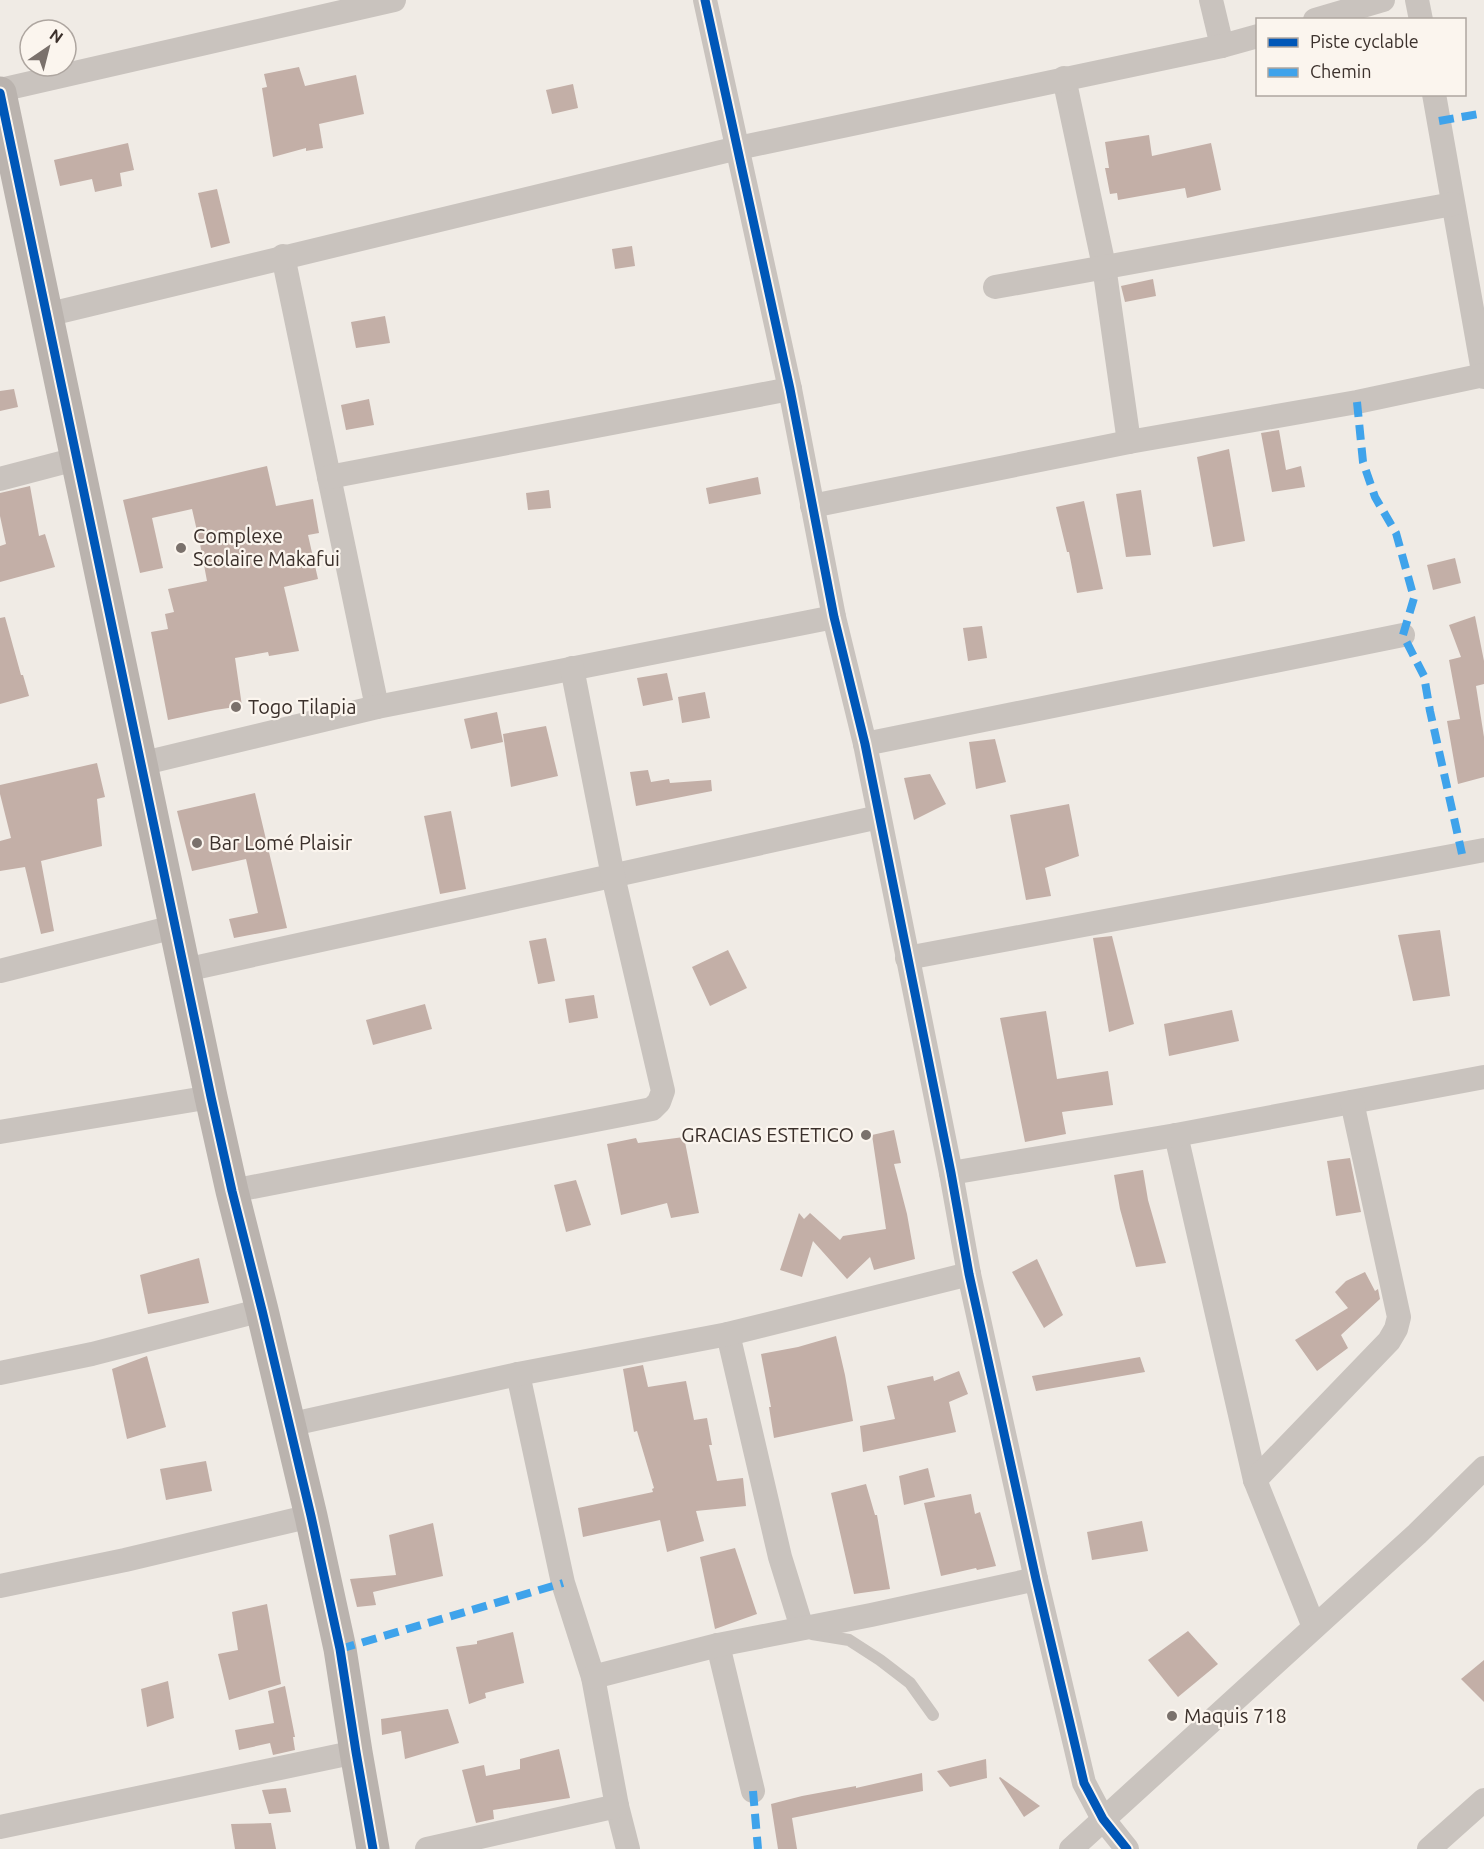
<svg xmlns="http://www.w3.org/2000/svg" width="1484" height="1849" viewBox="0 0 1484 1849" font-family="Ubuntu,sans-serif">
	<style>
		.building { fill: #c3afa7 }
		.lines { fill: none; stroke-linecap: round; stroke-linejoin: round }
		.lane { stroke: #c9c3be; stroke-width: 12 }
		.street { stroke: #c9c3be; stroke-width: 24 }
		.secondary { stroke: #bab3ae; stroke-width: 33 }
		.quiet { stroke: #3fa3eb; stroke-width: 8; stroke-dasharray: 15 8; stroke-linecap: butt }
		.cycleway-casing { stroke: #fbf5ee; stroke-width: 13 }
		.cycleway { stroke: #0057b8; stroke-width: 9 }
		.poi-dot { fill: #7a716c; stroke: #fbf5ee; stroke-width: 2 }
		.labels { text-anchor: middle; stroke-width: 4.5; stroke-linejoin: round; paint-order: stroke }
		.poi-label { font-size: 20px; fill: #3b302b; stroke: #fbf5ee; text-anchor: start }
	</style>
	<rect width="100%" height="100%" fill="#f0ebe5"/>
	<g class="building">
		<path d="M 299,67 L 305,86 L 356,75 L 364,114 L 319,124 L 323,148 L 306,151 L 306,148 L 273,157 L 262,88 L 267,87 L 264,74 Z"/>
		<path d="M 573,84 L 578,108 L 552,114 L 546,90 Z"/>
		<path d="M 1149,135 L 1152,156 L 1211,143 L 1221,190 L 1187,198 L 1185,188 L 1118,200 L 1117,193 L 1110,194 L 1105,168 L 1109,168 L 1105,142 Z"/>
		<path d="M 128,143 L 134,170 L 120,173 L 122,186 L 95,192 L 92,179 L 60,186 L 54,160 Z"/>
		<path d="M 217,189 L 230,243 L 211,248 L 198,193 Z"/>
		<path d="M 632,246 L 635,266 L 615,269 L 612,249 Z"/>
		<path d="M 1153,279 L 1156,296 L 1125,302 L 1121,286 Z"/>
		<path d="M 385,316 L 390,343 L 356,348 L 351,322 Z"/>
		<path d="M 14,389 L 18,407 L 0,411 L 0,391 Z"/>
		<path d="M 369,399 L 374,425 L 346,430 L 341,405 Z"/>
		<path d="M 1279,430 L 1286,470 L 1301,466 L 1305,487 L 1272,492 L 1261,433 Z"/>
		<path d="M 1229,449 L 1245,541 L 1213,547 L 1197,457 Z"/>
		<path d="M 267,466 L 276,506 L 313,499 L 319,533 L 308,535 L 318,579 L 284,587 L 299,651 L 269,656 L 268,652 L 235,658 L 242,706 L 215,710 L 168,720 L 151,632 L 168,629 L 165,614 L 174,612 L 168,589 L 207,581 L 200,544 L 192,509 L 152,518 L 163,568 L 140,573 L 123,500 Z"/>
		<path d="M 758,477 L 761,494 L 709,504 L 706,488 Z"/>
		<path d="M 30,486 L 39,536 L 45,534 L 55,567 L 0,582 L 0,546 L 6,544 L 0,516 L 0,493 Z"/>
		<path d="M 549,490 L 551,508 L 528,510 L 526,493 Z"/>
		<path d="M 1141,490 L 1151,555 L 1126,557 L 1116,494 Z"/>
		<path d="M 1084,501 L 1103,589 L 1077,593 L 1069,552 L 1067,552 L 1056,507 Z"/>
		<path d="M 1455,558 L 1461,583 L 1433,590 L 1427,565 Z"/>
		<path d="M 1475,616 L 1484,661 L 1484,684 L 1476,686 L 1484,737 L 1484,777 L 1458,784 L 1447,721 L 1460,719 L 1449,660 L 1461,657 L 1449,625 Z"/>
		<path d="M 5,617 L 21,675 L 23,675 L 29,696 L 0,704 L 0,618 Z"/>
		<path d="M 982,626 L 987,658 L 968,661 L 963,628 Z"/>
		<path d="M 667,673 L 673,700 L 643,706 L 637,678 Z"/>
		<path d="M 705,692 L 710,718 L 682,723 L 678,697 Z"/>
		<path d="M 497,712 L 503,742 L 471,749 L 464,719 Z"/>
		<path d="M 546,726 L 558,776 L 511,787 L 503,734 Z"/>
		<path d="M 995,739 L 1006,782 L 976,789 L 969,742 Z"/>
		<path d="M 97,763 L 105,797 L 97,799 L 102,846 L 41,861 L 54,931 L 41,934 L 25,867 L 0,871 L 0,841 L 11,838 L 0,794 L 0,785 Z"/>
		<path d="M 648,770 L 651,782 L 669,779 L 670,783 L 711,780 L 712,791 L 636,806 L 630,772 Z"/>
		<path d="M 930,774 L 946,804 L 914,820 L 904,778 Z"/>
		<path d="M 255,793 L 287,928 L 234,938 L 229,919 L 258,913 L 246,859 L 192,871 L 177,811 Z"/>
		<path d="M 1069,804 L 1079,856 L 1045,868 L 1051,896 L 1026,900 L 1010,815 Z"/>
		<path d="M 451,811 L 466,889 L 440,894 L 424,816 Z"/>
		<path d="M 1440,930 L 1450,996 L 1413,1001 L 1398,935 Z"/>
		<path d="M 1112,936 L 1134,1024 L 1109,1032 L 1093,938 Z"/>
		<path d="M 546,938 L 555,981 L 538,984 L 529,941 Z"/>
		<path d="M 728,950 L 747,988 L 710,1006 L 692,967 Z"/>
		<path d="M 594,995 L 598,1018 L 569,1023 L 565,999 Z"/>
		<path d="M 425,1004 L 432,1029 L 373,1045 L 366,1020 Z"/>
		<path d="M 1232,1010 L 1239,1041 L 1169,1056 L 1164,1024 Z"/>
		<path d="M 1046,1011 L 1057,1079 L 1108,1071 L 1113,1105 L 1062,1112 L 1066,1134 L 1025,1142 L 1000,1018 Z"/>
		<path d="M 894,1130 L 901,1163 L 894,1164 L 907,1214 L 915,1259 L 874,1270 L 870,1257 L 847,1279 L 813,1241 L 802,1277 L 780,1270 L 799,1213 L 804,1219 L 810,1213 L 840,1240 L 843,1236 L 886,1229 L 872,1135 Z"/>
		<path d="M 684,1137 L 699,1213 L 671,1218 L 667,1203 L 621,1215 L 607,1144 L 636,1138 L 638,1143 Z"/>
		<path d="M 1350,1158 L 1361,1212 L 1336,1216 L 1327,1161 Z"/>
		<path d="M 1143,1170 L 1148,1200 L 1166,1263 L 1136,1267 L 1120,1209 L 1114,1175 Z"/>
		<path d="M 576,1180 L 591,1225 L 566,1232 L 554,1185 Z"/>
		<path d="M 199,1258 L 209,1303 L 148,1314 L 140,1275 Z"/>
		<path d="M 1037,1259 L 1063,1315 L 1044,1328 L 1012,1272 Z"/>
		<path d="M 1365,1272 L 1375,1291 L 1378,1289 L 1380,1299 L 1341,1335 L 1348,1348 L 1317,1371 L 1295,1340 L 1348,1308 L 1335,1292 L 1346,1281 Z"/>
		<path d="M 836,1336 L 845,1375 L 853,1421 L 774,1438 L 769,1407 L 771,1407 L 761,1354 L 798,1347 Z"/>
		<path d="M 147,1356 L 166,1427 L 127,1439 L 112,1369 Z"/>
		<path d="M 1140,1357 L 1145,1372 L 1036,1391 L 1032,1376 Z"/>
		<path d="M 643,1365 L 648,1387 L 686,1381 L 694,1420 L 707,1418 L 712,1445 L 709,1445 L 717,1481 L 743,1478 L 746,1506 L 696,1511 L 704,1541 L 667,1552 L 660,1520 L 583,1537 L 578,1508 L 653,1492 L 652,1489 L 654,1488 L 637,1431 L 634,1432 L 623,1369 Z"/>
		<path d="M 959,1371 L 968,1394 L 949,1402 L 956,1432 L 863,1452 L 860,1426 L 895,1419 L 887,1386 L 933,1376 L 934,1381 Z"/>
		<path d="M 206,1461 L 212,1491 L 166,1500 L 160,1469 Z"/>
		<path d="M 928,1468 L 935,1497 L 904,1505 L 899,1476 Z"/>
		<path d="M 866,1484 L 875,1515 L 877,1515 L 890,1589 L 854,1594 L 831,1493 Z"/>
		<path d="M 971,1494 L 975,1514 L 980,1512 L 996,1566 L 977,1570 L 976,1568 L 941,1576 L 924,1503 Z"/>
		<path d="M 1142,1521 L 1148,1551 L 1092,1560 L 1087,1532 Z"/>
		<path d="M 433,1523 L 443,1576 L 373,1592 L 376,1605 L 357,1607 L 350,1579 L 396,1575 L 389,1535 Z"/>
		<path d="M 735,1548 L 757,1614 L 715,1629 L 700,1557 Z"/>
		<path d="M 267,1604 L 281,1684 L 229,1700 L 218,1654 L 238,1650 L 232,1612 Z"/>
		<path d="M 1188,1631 L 1218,1664 L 1178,1697 L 1148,1660 Z"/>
		<path d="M 513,1632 L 524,1683 L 485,1693 L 486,1698 L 469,1704 L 456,1647 L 477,1644 L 477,1641 Z"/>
		<path d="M 1484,1660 L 1484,1702 L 1461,1679 Z"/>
		<path d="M 168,1681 L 174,1718 L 147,1727 L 141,1689 Z"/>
		<path d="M 285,1686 L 295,1737 L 293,1737 L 295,1750 L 273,1755 L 270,1743 L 239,1750 L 235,1730 L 274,1723 L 268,1691 Z"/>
		<path d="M 448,1709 L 459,1743 L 405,1759 L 401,1731 L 382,1735 L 381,1719 Z"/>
		<path d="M 559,1749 L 570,1798 L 493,1810 L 494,1819 L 476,1823 L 462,1770 L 484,1765 L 486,1776 L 520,1769 L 520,1759 Z"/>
		<path d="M 986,1759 L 987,1778 L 950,1787 L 937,1771 Z"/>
		<path d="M 922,1773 L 923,1791 L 792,1818 L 797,1849 L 778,1849 L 771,1804 L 802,1796 L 856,1786 L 856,1788 Z"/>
		<path d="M 1000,1777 L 1040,1806 L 1024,1817 L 999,1778 Z"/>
		<path d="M 286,1788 L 291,1812 L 269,1814 L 262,1790 Z"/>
		<path d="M 271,1823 L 276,1849 L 235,1849 L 231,1824 Z"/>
	</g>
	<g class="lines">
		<path class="lane" d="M 812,1634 L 849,1640 L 880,1660 L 910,1683 L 933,1715"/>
		<g class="street">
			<path d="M 705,0 L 790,389 L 834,617 L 865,744 L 951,1173 L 969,1274 L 1036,1579 L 1084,1783 L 1103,1819 L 1127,1849"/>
			<path d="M 1211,0 L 1222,46"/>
			<path d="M 1417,0 L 1421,20"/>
			<path d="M 1315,20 L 1383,0"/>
			<path d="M 1064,78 L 1104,266 L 1129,442"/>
			<path d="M 0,90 L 394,0"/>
			<path d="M 1434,94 L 1484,377"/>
			<path d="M 283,256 L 377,707"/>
			<path d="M 995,287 L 1453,204"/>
			<path d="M 46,315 L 738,148 L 1222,46 L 1258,36"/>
			<path d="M 329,477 L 790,389"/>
			<path d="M 0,479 L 76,459"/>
			<path d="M 812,506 L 1129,442 L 1357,402 L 1484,375"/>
			<path d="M 865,744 L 1403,635"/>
			<path d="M 140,764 L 377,707 L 834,617"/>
			<path d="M 907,958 L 1484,850"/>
			<path d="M 185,970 L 879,817"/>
			<path d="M 0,971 L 174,927"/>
			<path d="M 0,1132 L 211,1097"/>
			<path d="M 1176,1135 L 1255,1480 L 1314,1627"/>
			<path d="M 951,1173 L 1176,1135 L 1484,1077"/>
			<path d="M 232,1191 L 652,1109 L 659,1102 L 663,1091 L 613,876 L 572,668"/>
			<path d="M 728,1334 L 780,1557 L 802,1628"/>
			<path d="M 0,1373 L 92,1354 L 262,1310"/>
			<path d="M 518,1374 L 563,1583 L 593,1677 L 617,1806 L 628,1849"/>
			<path d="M 288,1425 L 518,1374 L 728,1334 L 969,1274"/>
			<path d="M 1255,1480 L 1389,1341 L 1396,1329 L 1399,1317 L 1352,1102"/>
			<path d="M 0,1586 L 125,1560 L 311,1516"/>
			<path d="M 718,1645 L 753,1791"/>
			<path d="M 593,1677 L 718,1645 L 871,1615 L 1036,1579"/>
			<path d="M 0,1827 L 356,1752"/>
			<path d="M 427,1849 L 617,1806"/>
			<path d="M 1071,1849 L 1417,1534 L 1484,1468"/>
			<path d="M 1429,1849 L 1484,1800"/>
		</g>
		<path class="secondary" d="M 0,93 L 211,1097 L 232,1191 L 262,1310 L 311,1516 L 340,1649 L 356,1752 L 373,1849"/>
		<g class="quiet">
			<path d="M 1439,121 L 1484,113"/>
			<path d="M 1357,402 L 1363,462 L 1375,497 L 1396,533 L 1414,598 L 1403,635 L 1424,676 L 1430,711 L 1462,854"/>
			<path d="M 340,1649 L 563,1583"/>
			<path d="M 753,1791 L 758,1849"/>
		</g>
		<g class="cycleway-casing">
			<g id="cycleway">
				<path d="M 705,0 L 790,389 L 834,617 L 865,744 L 951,1173 L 969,1274 L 1036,1579 L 1084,1783 L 1103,1819 L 1127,1849"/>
				<path d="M 0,93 L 211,1097 L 232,1191 L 262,1310 L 311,1516 L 340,1649 L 356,1752 L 373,1849"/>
			</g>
		</g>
		<use href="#cycleway" class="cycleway"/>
	</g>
	<g class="poi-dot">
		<circle cx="181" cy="548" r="6"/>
		<circle cx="236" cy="707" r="6"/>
		<circle cx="197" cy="843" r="6"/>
		<circle cx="866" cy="1135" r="6"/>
		<circle cx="1172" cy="1716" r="6"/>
	</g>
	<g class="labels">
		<g class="poi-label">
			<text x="193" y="543">Complexe<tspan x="193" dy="23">Scolaire Makafui</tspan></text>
			<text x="248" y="714">Togo Tilapia</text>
			<text x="209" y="850">Bar Lomé Plaisir</text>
			<text x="854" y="1142" text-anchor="end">GRACIAS ESTETICO</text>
			<text x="1184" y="1723">Maquis 718</text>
		</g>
	</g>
	<rect x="1256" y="18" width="210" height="78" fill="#fbf5ee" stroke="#aea6a0" stroke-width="1.5"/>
	<rect x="1268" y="38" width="30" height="9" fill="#0057b8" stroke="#aea6a0" stroke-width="1.5"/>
	<text x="1310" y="48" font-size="18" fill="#3b302b">Piste cyclable</text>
	<rect x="1268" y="68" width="30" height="9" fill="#3fa3eb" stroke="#aea6a0" stroke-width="1.5"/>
	<text x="1310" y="78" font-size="18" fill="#3b302b">Chemin</text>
	<g transform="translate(48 48) rotate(35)"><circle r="28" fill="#fbf5ee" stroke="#aea6a0" stroke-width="1.5"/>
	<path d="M0-4.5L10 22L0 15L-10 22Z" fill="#7a716c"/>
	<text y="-9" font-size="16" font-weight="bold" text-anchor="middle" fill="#3b302b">N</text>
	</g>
</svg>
